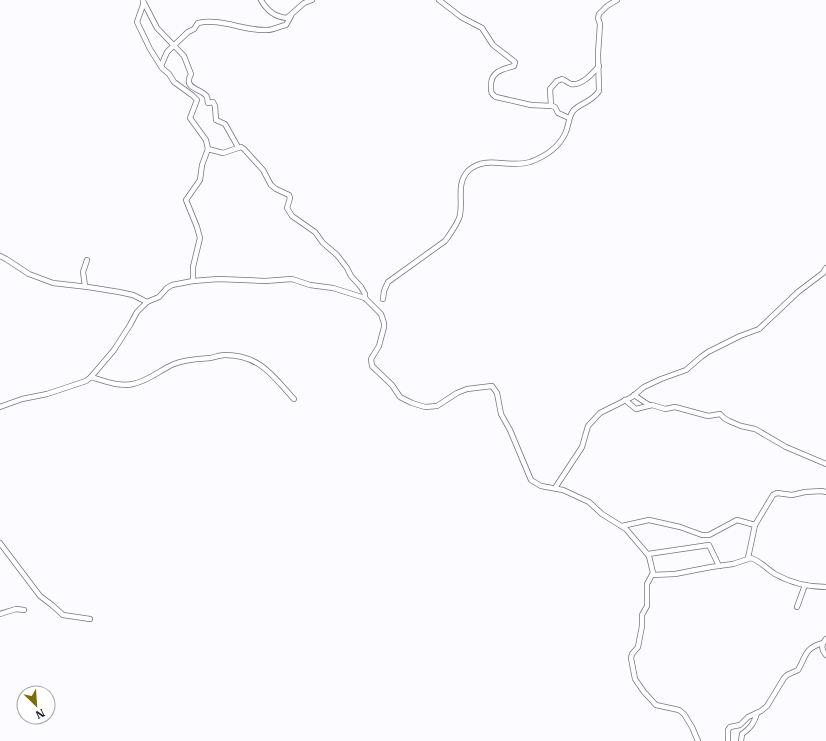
<svg xmlns="http://www.w3.org/2000/svg" width="826" height="741" viewBox="0 0 826 741" font-family="'IBM Plex Serif',serif">
	<style>
		.lines { fill: none; stroke-linecap: round; stroke-linejoin: round }
		.minor-casing { stroke: #787385; stroke-width: 6 }
		.minor { stroke: #fff; stroke-width: 4.5 }
	</style>
	<rect width="100%" height="100%" fill="#fcfbff"/>
	<g class="lines">
		<g class="minor-casing">
			<g id="minor">
				<path d="M 143,0 L 143,5 L 137,22 L 150,49 L 162,68 L 169,74 L 174,82 L 192,95 L 197,100 L 190,118 L 206,140 L 208,149 L 202,165 L 200,180 L 186,200 L 197,227 L 200,238 L 193,267 L 193,281"/>
				<path d="M 261,0 C 267,11 275,17 287,18 L 304,3 L 312,0"/>
				<path d="M 439,0 L 461,17 L 482,28 L 493,45 L 515,62 L 514,66 C 502,69 490,72 491,87 C 491,92 491,94 496,97 L 531,105 L 552,106 L 555,107 L 558,113 L 569,118"/>
				<path d="M 143,1 L 157,28 L 184,56 L 191,74 C 190,76 189,78 189,80 C 187,89 204,90 207,97 C 208,99 207,101 208,103 L 213,102 L 215,106 L 216,120 L 225,124 L 238,147"/>
				<path d="M 161,66 L 167,52 L 188,32 L 194,29 L 198,23 C 221,18 244,31 267,30 C 273,30 280,26 286,25 L 291,16"/>
				<path d="M 551,106 L 550,89 L 557,81 L 562,79 C 565,80 568,83 571,84 C 582,86 593,73 599,66"/>
				<path d="M 208,149 L 223,153 L 241,147 L 244,149 L 263,170 L 271,185 L 276,189 L 289,195 L 290,198 L 287,208 L 292,216 L 315,232 L 323,243 L 337,255 L 347,268 L 351,276 L 361,287 L 365,294 L 365,298"/>
				<path d="M 0,256 L 6,259 L 29,274 L 53,283 L 88,287 L 119,292 L 133,295 L 147,302"/>
				<path d="M 85,286 L 83,272 L 87,260"/>
				<path d="M 383,299 L 384,291 L 388,282 L 445,241 C 449,236 459,221 460,215 C 463,200 456,184 468,171 C 486,154 508,169 530,162 C 544,157 558,148 565,134 C 569,126 568,118 573,111 C 581,102 591,103 599,91 L 598,54 L 600,24 L 598,18 L 599,14 L 607,6 L 617,0"/>
				<path d="M 91,377 C 104,381 119,387 133,384 C 148,381 160,370 174,364 C 186,359 198,359 210,358 C 215,357 220,355 225,355 C 260,355 273,376 294,399"/>
				<path d="M 634,395 L 649,405"/>
				<path d="M 625,400 L 636,409 L 652,405 L 665,409 L 675,407 L 708,416 L 720,414 L 724,418 L 729,421 L 741,426 L 755,429 L 786,447 L 826,464"/>
				<path d="M 0,407 L 22,399 L 47,394 L 86,381 L 91,377 L 114,350 L 130,325 L 137,312 L 147,302 L 159,297 L 167,288 L 172,285 L 193,281 L 218,279 L 265,281 L 292,279 L 310,285 L 333,288 L 365,298 L 381,314 L 384,323 L 384,327 L 379,346 L 371,359 L 372,366 L 392,385 L 400,397 L 412,403 L 425,407 L 437,406 L 457,393 L 467,389 L 492,386 L 497,393 L 501,414 L 510,430 L 531,480 L 541,486 L 563,490 L 589,502 L 602,514 L 626,529 L 649,556 L 653,573 L 647,584 L 647,606 L 642,615 L 642,626 L 638,647 L 632,654 L 631,658 L 635,679 L 644,692 L 656,705 L 679,710 L 684,714 L 692,727 L 698,741"/>
				<path d="M 555,488 L 582,447 L 588,426 L 600,413 L 632,397 L 644,387 L 661,379 L 686,370 L 701,357 L 708,352 L 740,336 L 759,329 L 798,292 L 823,273 L 826,268"/>
				<path d="M 622,526 L 649,520 L 680,527 L 702,535 L 709,535 L 737,520 L 755,525"/>
				<path d="M 0,543 L 40,596 L 52,605 L 63,615 L 90,619"/>
				<path d="M 648,554 L 709,545 L 719,566"/>
				<path d="M 748,558 L 755,525 L 773,495 L 777,493 L 792,495 L 805,492 L 822,491 L 826,492"/>
				<path d="M 652,575 L 675,574 L 711,567 L 733,564 L 751,558 C 760,561 767,569 775,574 C 791,583 807,587 826,587"/>
				<path d="M 797,607 L 805,585"/>
				<path d="M 0,614 L 16,609 L 24,610"/>
				<path d="M 826,639 C 821,645 821,649 826,655"/>
				<path d="M 728,741 L 728,730 L 730,727 L 740,725 L 748,717 L 761,711 L 767,706 L 784,678 L 787,675 L 798,670 C 806,657 804,648 823,643"/>
				<path d="M 741,741 L 742,734 C 751,728 754,723 757,713"/>
			</g>
		</g>
		<use href="#minor" class="minor"/>
	</g>
	<g transform="translate(36 705) rotate(155)"><circle r="19" fill="#ffffff" stroke="#a5a4a7"/>
	<path d="M0-3L7 15L0 10L-7 15Z" fill="#7b6d08"/>
	<text y="-6" font-size="11" font-weight="bold" text-anchor="middle" fill="#1e1c23">N</text>
	</g>
</svg>
